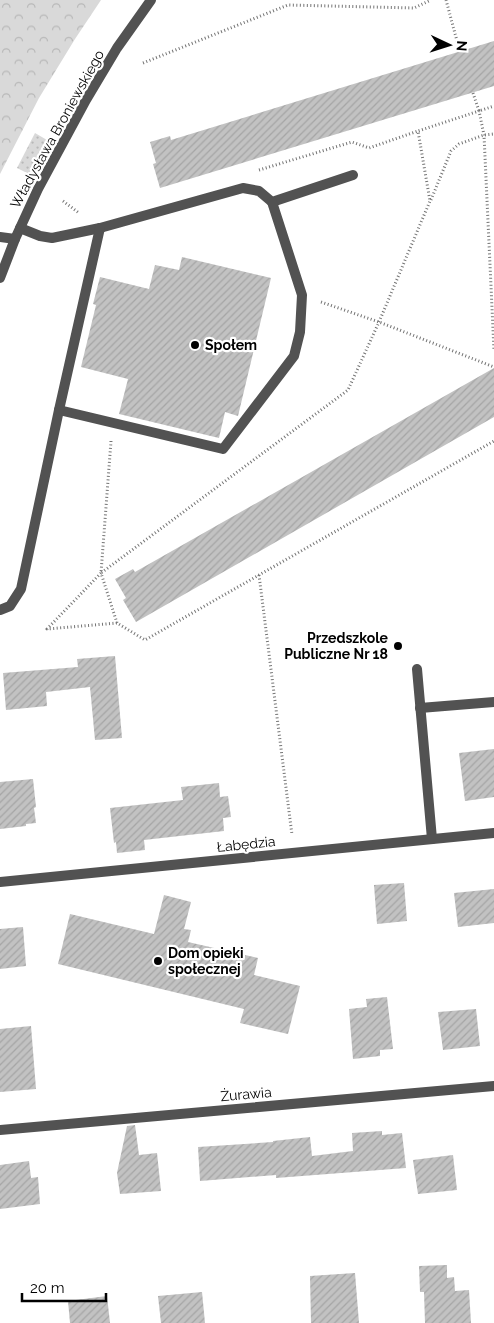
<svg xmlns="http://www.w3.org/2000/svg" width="494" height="1323" viewBox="0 0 494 1323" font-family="Raleway,sans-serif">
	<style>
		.grass { fill: url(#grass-dots) }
		.forest { fill: url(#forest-crowns) }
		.building { fill: url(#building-hatch) }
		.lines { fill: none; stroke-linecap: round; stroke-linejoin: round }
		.path { stroke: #747474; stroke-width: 3; stroke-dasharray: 1 2.5; stroke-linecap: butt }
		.lane { stroke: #525252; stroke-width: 10 }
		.street { stroke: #525252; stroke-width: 10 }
		.poi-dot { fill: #000; stroke: #fff; stroke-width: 2 }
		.labels { text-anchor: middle; stroke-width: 4.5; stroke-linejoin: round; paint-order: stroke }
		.street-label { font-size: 14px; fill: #000; stroke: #fff }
		.poi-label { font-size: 14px; font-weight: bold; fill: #000; stroke: #fff; text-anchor: start }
	</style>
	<defs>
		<pattern id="grass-dots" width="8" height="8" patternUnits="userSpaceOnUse" patternTransform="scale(1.25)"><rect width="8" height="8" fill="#d9d9d9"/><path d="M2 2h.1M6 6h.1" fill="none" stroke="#b8b8b8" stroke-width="1.8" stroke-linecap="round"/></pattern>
		<pattern id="forest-crowns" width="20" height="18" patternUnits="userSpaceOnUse" patternTransform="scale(1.25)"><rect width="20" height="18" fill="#d9d9d9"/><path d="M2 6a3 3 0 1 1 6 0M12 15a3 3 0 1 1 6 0" fill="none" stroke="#b8b8b8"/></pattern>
		<pattern id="building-hatch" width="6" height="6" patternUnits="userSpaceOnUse" patternTransform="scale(1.25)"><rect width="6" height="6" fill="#c2c2c2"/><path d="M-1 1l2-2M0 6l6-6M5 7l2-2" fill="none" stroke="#a5a5a5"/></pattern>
	</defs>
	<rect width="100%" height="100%" fill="#fff"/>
	<path class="grass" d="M 35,133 L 47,140 L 29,174 L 17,168 Z"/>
	<path class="forest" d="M 0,0 L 101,0 L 75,39 L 39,98 L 0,174 Z"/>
	<g class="building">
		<path d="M 494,41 L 494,86 L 160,188 L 153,164 L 156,163 L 150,142 L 170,136 L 171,140 Z"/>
		<path d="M 182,257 L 271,278 L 238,416 L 225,412 L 219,438 L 119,414 L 128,379 L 81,367 L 96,305 L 93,304 L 100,277 L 149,289 L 155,265 L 179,270 Z"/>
		<path d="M 494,368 L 494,417 L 136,622 L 123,600 L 126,598 L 115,579 L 133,569 L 135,572 Z"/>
		<path d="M 115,656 L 122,738 L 95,740 L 90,687 L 46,692 L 47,706 L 6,710 L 3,673 L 78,667 L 77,659 Z"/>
		<path d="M 494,749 L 494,797 L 465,801 L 459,753 Z"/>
		<path d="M 33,779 L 36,807 L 34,808 L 36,823 L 26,824 L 26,826 L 0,829 L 0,782 Z"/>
		<path d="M 219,783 L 220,797 L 228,796 L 231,817 L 223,818 L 224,831 L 144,840 L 145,850 L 117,853 L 116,842 L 114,843 L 110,808 L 183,800 L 181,787 Z"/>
		<path d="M 404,883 L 407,921 L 377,924 L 374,885 Z"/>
		<path d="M 494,889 L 494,923 L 458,927 L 454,893 Z"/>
		<path d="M 164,895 L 191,902 L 184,929 L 191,930 L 188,942 L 258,958 L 254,975 L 300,986 L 288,1034 L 240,1023 L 244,1009 L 58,964 L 70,914 L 154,934 Z"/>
		<path d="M 23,927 L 26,966 L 0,969 L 0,929 Z"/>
		<path d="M 387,997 L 393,1049 L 380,1050 L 380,1056 L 353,1059 L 349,1009 L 367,1007 L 366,999 Z"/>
		<path d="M 476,1009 L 480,1046 L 443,1050 L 438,1012 Z"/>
		<path d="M 31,1026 L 36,1089 L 0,1092 L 0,1029 Z"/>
		<path d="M 135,1125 L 139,1155 L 157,1153 L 161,1191 L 120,1194 L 117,1173 L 127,1126 Z"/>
		<path d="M 382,1131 L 382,1135 L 402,1133 L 406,1168 L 276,1178 L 276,1175 L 200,1181 L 198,1147 L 273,1142 L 273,1141 L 310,1137 L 312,1156 L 353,1151 L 352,1133 Z"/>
		<path d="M 453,1155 L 457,1190 L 418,1194 L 413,1160 Z"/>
		<path d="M 29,1161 L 31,1178 L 38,1177 L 40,1204 L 0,1209 L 0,1165 Z"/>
		<path d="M 447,1265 L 447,1278 L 454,1277 L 455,1291 L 469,1290 L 471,1323 L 425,1323 L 424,1292 L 420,1292 L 419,1266 Z"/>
		<path d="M 355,1273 L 359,1323 L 311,1323 L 310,1276 Z"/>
		<path d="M 202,1292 L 205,1323 L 161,1323 L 158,1296 Z"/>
		<path d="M 107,1296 L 110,1323 L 70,1323 L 68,1301 Z"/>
	</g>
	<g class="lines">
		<g class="path">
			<path d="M 446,0 L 460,52"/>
			<path d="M 143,63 L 288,5 L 414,8 L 431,0"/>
			<path d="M 473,93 L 479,111 L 494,106"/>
			<path d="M 259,170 L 352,142 L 369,148 L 418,131"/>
			<path d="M 431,200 L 451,151 L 459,144 L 484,135 L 494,134"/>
			<path d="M 63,201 L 79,213"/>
			<path d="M 321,302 L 379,322 L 494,367"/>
			<path d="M 111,441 L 101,573 L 348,390 L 379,322 L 430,201 L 418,131 L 479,111 L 484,135 L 494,351"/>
			<path d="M 259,575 L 292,835"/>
			<path d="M 117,623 L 101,573 L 47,629 L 117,623 L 145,640 L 494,441"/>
		</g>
		<g class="lane">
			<path d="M 20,228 L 40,236 L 52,238 L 100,228 L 243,188 L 259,191 L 272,202 L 353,175"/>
			<path d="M 59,410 L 223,449 L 294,356 L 300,332 L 302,295 L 272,202"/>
			<path d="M 0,610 L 10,606 L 21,589 L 59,410 L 100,228"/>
			<path d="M 417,669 L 432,839"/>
			<path d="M 420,708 L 494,702"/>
		</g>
		<g class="street">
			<path d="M 0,237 L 15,239"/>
			<path d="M 0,278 L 15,239 L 38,189 L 86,100 L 117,48 L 151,0"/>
			<path d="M 0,882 L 494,833"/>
			<path d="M 0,1130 L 494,1086"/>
		</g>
	</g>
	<g class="poi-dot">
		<circle cx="195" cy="345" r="5"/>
		<circle cx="398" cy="646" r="5"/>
		<circle cx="158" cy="961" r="5"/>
	</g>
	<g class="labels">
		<g class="street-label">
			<text transform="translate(57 129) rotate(-61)" y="5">Władysława Broniewskiego</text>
			<text transform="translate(246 844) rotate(-6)" y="5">Łabędzia</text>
			<text transform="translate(246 1094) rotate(-5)" y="5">Żurawia</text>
		</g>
		<g class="poi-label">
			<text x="205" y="350">Społem</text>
			<text x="388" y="643" text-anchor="end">Przedszkole<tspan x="388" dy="16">Publiczne Nr 18</tspan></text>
			<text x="168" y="958">Dom opieki<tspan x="168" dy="16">społecznej</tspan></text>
		</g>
	</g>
	<g transform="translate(449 45) rotate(94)" stroke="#ffffff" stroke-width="4" paint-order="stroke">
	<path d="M0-4L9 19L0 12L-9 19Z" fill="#000000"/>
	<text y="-8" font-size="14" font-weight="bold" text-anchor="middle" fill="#000000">N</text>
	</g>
	<path d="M22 1293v8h84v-8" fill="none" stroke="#000000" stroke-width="2.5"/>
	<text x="30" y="1293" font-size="15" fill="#000000" stroke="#ffffff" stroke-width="4" paint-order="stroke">20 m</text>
</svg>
